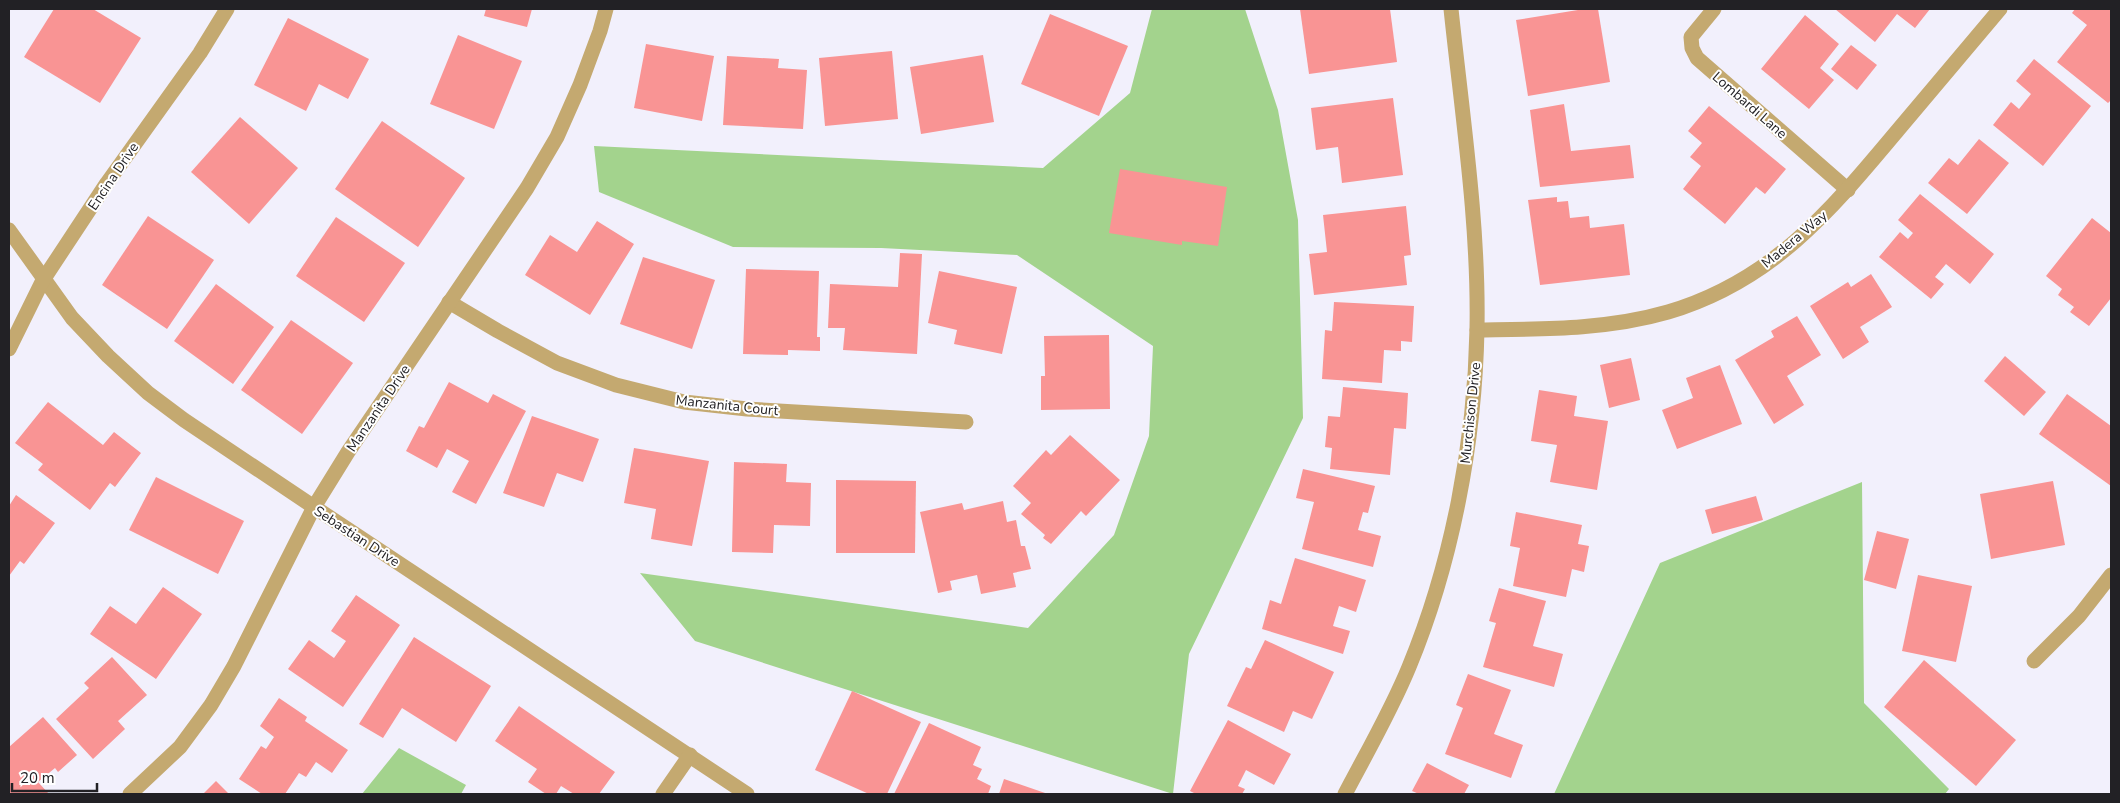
<svg xmlns="http://www.w3.org/2000/svg" width="2120" height="803" viewBox="0 0 2120 803" font-family="'Nunito Sans',sans-serif">
	<style>
		.green { fill: #a3d38d }
		.building { fill: #f99494 }
		.lines { fill: none; stroke-linecap: round; stroke-linejoin: round }
		.street { stroke: #c4a970; stroke-width: 15 }
		.labels { text-anchor: middle; stroke-width: 4; stroke-linejoin: round; paint-order: stroke }
		.street-label { font-size: 14px; fill: #222125; stroke: #fff }
	</style>
	<rect width="100%" height="100%" fill="#f2f0fc"/>
	<g class="green">
		<path d="M 1152,9 L 1245,9 L 1278,110 L 1298,220 L 1303,418 L 1189,654 L 1173,794 L 695,641 L 640,573 L 1028,628 L 1114,535 L 1149,436 L 1153,346 L 1017,255 L 881,248 L 733,247 L 599,192 L 594,146 L 1043,168 L 1130,93 Z"/>
		<path d="M 1862,482 L 1864,703 L 1949,789 L 1945,794 L 1554,794 L 1660,563 Z"/>
		<path d="M 399,748 L 466,785 L 461,794 L 362,794 Z"/>
	</g>
	<g class="building">
		<path d="M 54,9 L 93,9 L 141,38 L 100,103 L 24,57 Z"/>
		<path d="M 486,9 L 532,9 L 527,27 L 484,16 Z"/>
		<path d="M 1300,9 L 1390,9 L 1397,62 L 1309,74 Z"/>
		<path d="M 1584,9 L 1598,9 L 1610,82 L 1528,96 L 1516,20 Z"/>
		<path d="M 1835,9 L 1930,9 L 1915,28 L 1897,14 L 1875,42 Z"/>
		<path d="M 2075,9 L 2111,9 L 2111,100 L 2108,103 L 2057,62 L 2087,25 L 2072,13 Z"/>
		<path d="M 1050,14 L 1128,46 L 1099,116 L 1021,84 Z"/>
		<path d="M 1805,15 L 1839,44 L 1820,68 L 1834,80 L 1809,109 L 1761,69 Z"/>
		<path d="M 288,18 L 369,59 L 348,99 L 319,84 L 306,111 L 254,85 Z"/>
		<path d="M 458,35 L 522,61 L 494,129 L 430,104 Z"/>
		<path d="M 646,44 L 714,56 L 702,121 L 634,108 Z"/>
		<path d="M 1851,45 L 1877,65 L 1857,90 L 1831,69 Z"/>
		<path d="M 892,51 L 898,119 L 825,126 L 819,58 Z"/>
		<path d="M 983,55 L 994,122 L 921,134 L 910,67 Z"/>
		<path d="M 727,56 L 779,59 L 778,68 L 807,70 L 803,129 L 723,125 Z"/>
		<path d="M 2034,59 L 2091,106 L 2043,166 L 1993,125 L 2011,102 L 2019,109 L 2031,94 L 2016,81 Z"/>
		<path d="M 1393,98 L 1403,175 L 1342,183 L 1338,147 L 1316,150 L 1311,108 Z"/>
		<path d="M 1564,104 L 1571,151 L 1630,145 L 1634,178 L 1540,187 L 1530,110 Z"/>
		<path d="M 1709,106 L 1786,169 L 1765,194 L 1756,187 L 1725,224 L 1683,189 L 1701,166 L 1690,157 L 1702,143 L 1688,131 Z"/>
		<path d="M 240,117 L 298,168 L 249,224 L 191,172 Z"/>
		<path d="M 382,121 L 465,178 L 418,247 L 335,189 Z"/>
		<path d="M 1979,139 L 2009,163 L 1967,214 L 1928,183 L 1949,158 L 1958,165 Z"/>
		<path d="M 1120,169 L 1227,187 L 1218,246 L 1182,241 L 1182,245 L 1109,233 Z"/>
		<path d="M 1920,194 L 1994,254 L 1970,284 L 1946,264 L 1935,277 L 1944,284 L 1931,299 L 1879,257 L 1900,232 L 1908,239 L 1913,233 L 1898,220 Z"/>
		<path d="M 1557,197 L 1557,202 L 1568,201 L 1570,218 L 1589,216 L 1590,228 L 1624,224 L 1630,275 L 1540,285 L 1528,200 Z"/>
		<path d="M 1406,206 L 1411,255 L 1404,256 L 1407,285 L 1314,295 L 1309,254 L 1327,252 L 1323,215 Z"/>
		<path d="M 148,216 L 214,260 L 167,329 L 102,285 Z"/>
		<path d="M 336,217 L 405,263 L 364,322 L 296,276 Z"/>
		<path d="M 2092,218 L 2111,233 L 2111,298 L 2089,326 L 2070,312 L 2074,307 L 2058,295 L 2062,289 L 2046,276 Z"/>
		<path d="M 597,221 L 634,244 L 590,315 L 525,275 L 550,235 L 577,252 Z"/>
		<path d="M 900,253 L 922,254 L 917,354 L 843,350 L 845,328 L 828,328 L 830,284 L 898,287 Z"/>
		<path d="M 643,257 L 715,280 L 692,349 L 620,324 Z"/>
		<path d="M 746,269 L 819,271 L 817,337 L 820,337 L 820,351 L 788,350 L 788,355 L 743,354 Z"/>
		<path d="M 939,271 L 1017,287 L 1002,354 L 954,344 L 957,330 L 928,323 Z"/>
		<path d="M 1871,274 L 1892,307 L 1860,327 L 1869,342 L 1843,359 L 1810,306 L 1848,282 L 1851,287 Z"/>
		<path d="M 216,284 L 274,327 L 233,384 L 174,341 Z"/>
		<path d="M 1334,302 L 1414,306 L 1412,342 L 1401,341 L 1401,351 L 1384,350 L 1382,383 L 1322,379 L 1325,330 L 1332,331 Z"/>
		<path d="M 1797,316 L 1821,355 L 1787,376 L 1804,405 L 1774,424 L 1735,360 L 1774,337 L 1771,331 Z"/>
		<path d="M 291,320 L 353,363 L 302,434 L 241,390 Z"/>
		<path d="M 1109,335 L 1110,409 L 1041,410 L 1041,376 L 1045,376 L 1044,336 Z"/>
		<path d="M 2005,356 L 2046,392 L 2024,416 L 1984,381 Z"/>
		<path d="M 1631,358 L 1640,400 L 1609,408 L 1600,365 Z"/>
		<path d="M 1720,365 L 1742,424 L 1677,449 L 1662,410 L 1693,398 L 1686,378 Z"/>
		<path d="M 449,382 L 488,403 L 493,394 L 526,411 L 476,504 L 452,492 L 469,461 L 447,449 L 437,468 L 406,451 L 419,426 L 424,428 Z"/>
		<path d="M 1343,387 L 1408,393 L 1406,429 L 1394,428 L 1390,475 L 1330,469 L 1332,448 L 1325,447 L 1328,416 L 1340,417 Z"/>
		<path d="M 1539,390 L 1577,396 L 1574,416 L 1608,421 L 1597,490 L 1550,482 L 1557,445 L 1531,441 Z"/>
		<path d="M 2067,394 L 2111,426 L 2111,486 L 2039,434 Z"/>
		<path d="M 48,402 L 103,445 L 114,432 L 141,453 L 115,487 L 110,483 L 90,510 L 38,470 L 43,464 L 15,443 Z"/>
		<path d="M 532,416 L 599,439 L 583,482 L 557,473 L 544,507 L 503,493 Z"/>
		<path d="M 1070,435 L 1120,480 L 1086,516 L 1081,511 L 1051,544 L 1043,538 L 1045,535 L 1021,514 L 1031,503 L 1013,486 L 1046,450 L 1051,455 Z"/>
		<path d="M 634,448 L 709,461 L 692,546 L 651,539 L 656,509 L 624,503 Z"/>
		<path d="M 734,462 L 787,464 L 786,482 L 811,483 L 810,526 L 774,525 L 773,553 L 732,552 Z"/>
		<path d="M 1303,469 L 1375,486 L 1368,513 L 1363,512 L 1358,530 L 1381,536 L 1373,567 L 1302,549 L 1314,502 L 1296,498 Z"/>
		<path d="M 156,477 L 244,521 L 218,574 L 129,530 Z"/>
		<path d="M 836,480 L 916,481 L 915,553 L 836,553 Z"/>
		<path d="M 2053,481 L 2065,545 L 1991,559 L 1980,494 Z"/>
		<path d="M 16,495 L 55,523 L 24,564 L 20,561 L 9,576 L 9,506 Z"/>
		<path d="M 1756,496 L 1763,520 L 1712,534 L 1705,510 Z"/>
		<path d="M 1003,501 L 1007,522 L 1016,520 L 1021,546 L 1025,546 L 1031,569 L 1013,573 L 1016,587 L 981,594 L 977,575 L 950,581 L 952,590 L 938,593 L 920,512 L 962,503 L 964,510 Z"/>
		<path d="M 1516,512 L 1582,525 L 1578,544 L 1589,546 L 1584,572 L 1572,569 L 1566,597 L 1513,586 L 1520,548 L 1510,546 Z"/>
		<path d="M 1877,531 L 1909,539 L 1896,589 L 1864,580 Z"/>
		<path d="M 1295,558 L 1366,580 L 1356,612 L 1339,606 L 1333,626 L 1350,631 L 1343,654 L 1262,629 L 1270,600 L 1281,604 Z"/>
		<path d="M 1918,575 L 1972,586 L 1956,662 L 1902,651 Z"/>
		<path d="M 163,587 L 202,614 L 156,679 L 90,634 L 110,606 L 136,624 Z"/>
		<path d="M 1499,588 L 1546,601 L 1533,646 L 1563,654 L 1554,687 L 1483,667 L 1496,623 L 1489,621 Z"/>
		<path d="M 356,595 L 400,625 L 343,707 L 288,669 L 309,640 L 334,658 L 346,641 L 331,631 Z"/>
		<path d="M 414,637 L 491,686 L 456,742 L 402,708 L 383,738 L 359,724 Z"/>
		<path d="M 1265,640 L 1334,672 L 1312,719 L 1293,711 L 1284,732 L 1227,706 L 1246,667 L 1251,669 Z"/>
		<path d="M 112,657 L 147,695 L 118,721 L 125,729 L 93,759 L 56,719 L 89,688 L 84,683 Z"/>
		<path d="M 1924,660 L 2016,740 L 1976,786 L 1884,707 Z"/>
		<path d="M 1468,674 L 1511,690 L 1494,734 L 1523,745 L 1511,778 L 1445,754 L 1463,708 L 1456,705 Z"/>
		<path d="M 852,691 L 921,722 L 887,794 L 869,794 L 815,770 Z"/>
		<path d="M 279,698 L 307,717 L 305,721 L 348,750 L 332,773 L 316,762 L 306,777 L 299,773 L 285,794 L 262,794 L 239,779 L 261,746 L 266,749 L 274,737 L 260,726 Z"/>
		<path d="M 519,706 L 615,772 L 599,794 L 574,794 L 561,786 L 556,794 L 546,794 L 528,782 L 537,769 L 495,741 Z"/>
		<path d="M 43,717 L 77,755 L 58,772 L 55,768 L 38,782 L 49,794 L 9,794 L 9,747 Z"/>
		<path d="M 1228,720 L 1291,754 L 1274,785 L 1246,770 L 1238,786 L 1245,789 L 1242,794 L 1196,794 L 1190,791 Z"/>
		<path d="M 929,723 L 981,747 L 973,765 L 982,769 L 977,779 L 991,786 L 988,794 L 894,794 Z"/>
		<path d="M 1427,763 L 1469,785 L 1464,794 L 1419,794 L 1412,791 Z"/>
		<path d="M 1004,779 L 1048,794 L 999,794 Z"/>
		<path d="M 216,781 L 229,794 L 203,794 Z"/>
	</g>
	<g class="lines">
		<g class="street">
			<path d="M 1714,9 L 1691,37 L 1692,48 L 1697,58 L 1848,190"/>
			<path d="M 9,230 L 72,318 L 108,356 L 148,393 L 184,420 L 314,507 L 747,794"/>
			<path d="M 449,302 L 498,331 L 557,363 L 616,385 L 684,402 L 747,409 L 966,422"/>
			<path d="M 1477,330 C 1541,329 1606,330 1668,312 C 1773,281 1831,210 1898,130 C 1932,90 1966,49 2000,9"/>
			<path d="M 9,349 L 43,280 L 107,183 L 200,53 L 227,9"/>
			<path d="M 2034,661 L 2079,616 L 2111,575"/>
			<path d="M 130,794 L 180,747 L 211,705 L 234,666 L 314,507 L 348,452 L 527,188 L 557,137 L 580,85 L 600,31 L 606,9"/>
			<path d="M 663,794 L 690,755"/>
			<path d="M 1345,794 C 1367,752 1391,711 1409,667 C 1452,563 1475,442 1477,329 C 1479,224 1462,114 1451,9"/>
		</g>
	</g>
	<g class="labels">
		<g class="street-label">
			<text transform="translate(1750 105) rotate(41)" y="5">Lombardi Lane</text>
			<text transform="translate(113 176) rotate(-56)" y="5">Encina Drive</text>
			<text transform="translate(1794 239) rotate(-40)" y="5">Madera Way</text>
			<text transform="translate(727 405) rotate(6)" y="5">Manzanita Court</text>
			<text transform="translate(378 408) rotate(-56)" y="5">Manzanita Drive</text>
			<text transform="translate(1470 413) rotate(-84)" y="5">Murchison Drive</text>
			<text transform="translate(357 536) rotate(33)" y="5">Sebastian Drive</text>
		</g>
	</g>
	<rect width="2120" height="803" fill="none" stroke="#222125" stroke-width="20"/>
	<path d="M12 783v8h85v-8" fill="none" stroke="#222125" stroke-width="2.5"/>
	<text x="20" y="783" font-size="15" fill="#222125" stroke="#ffffff" stroke-width="4" paint-order="stroke">20 m</text>
</svg>
